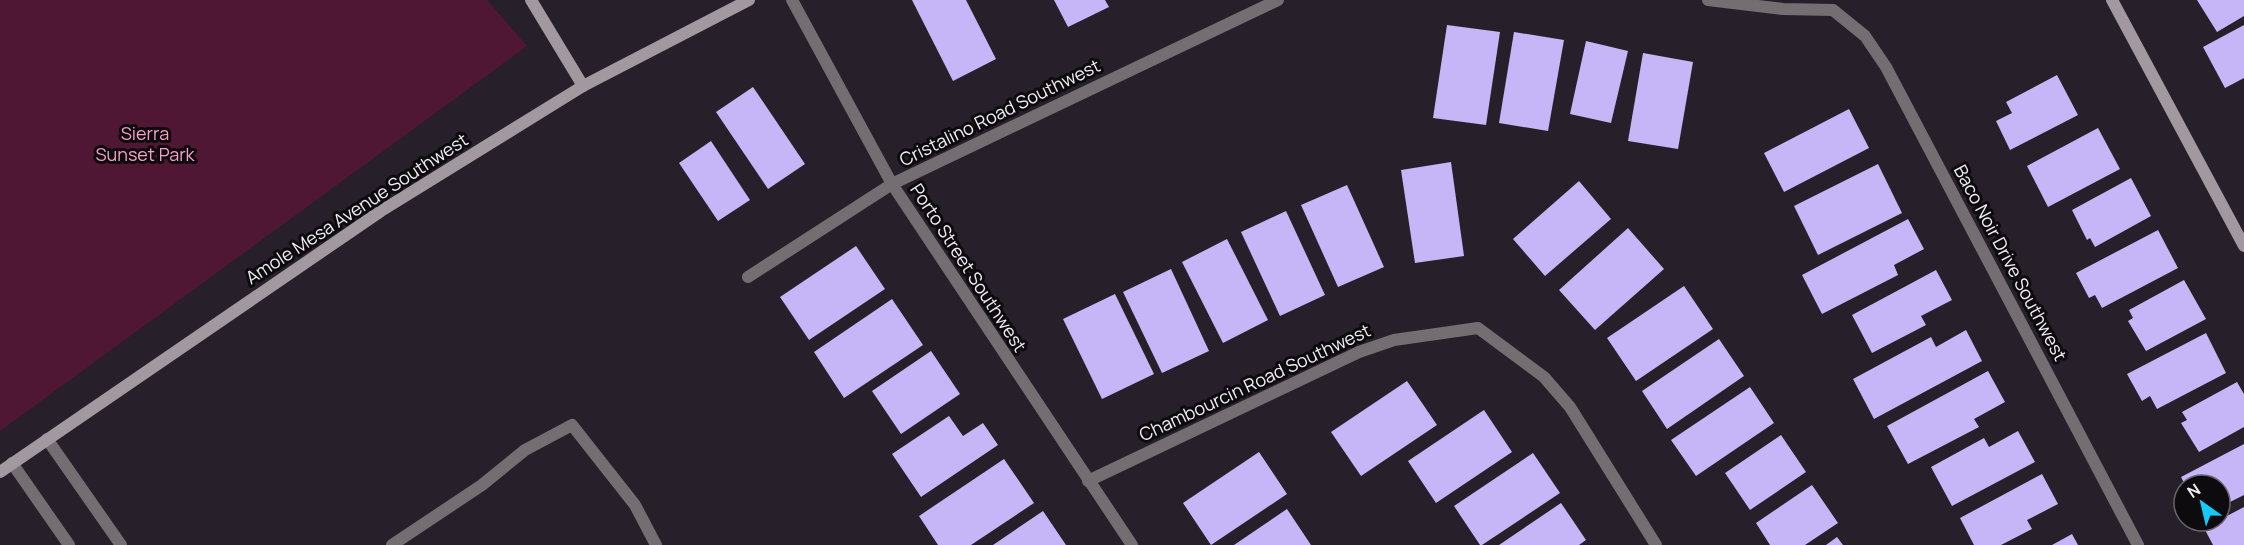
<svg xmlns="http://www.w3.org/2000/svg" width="2244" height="545" viewBox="0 0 2244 545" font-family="Manrope,sans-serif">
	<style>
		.green { fill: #4f1734 }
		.building { fill: #c7b6f7 }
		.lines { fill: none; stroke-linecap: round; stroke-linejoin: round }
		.street { stroke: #746e73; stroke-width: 12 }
		.secondary { stroke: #a299a0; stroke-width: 12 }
		.labels { text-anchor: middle; stroke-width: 6; stroke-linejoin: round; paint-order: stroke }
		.street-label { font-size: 18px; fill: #f2edf4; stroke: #0e0b0f }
		.park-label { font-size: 18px; fill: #f89fc7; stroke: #0e0b0f }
	</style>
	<rect width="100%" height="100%" fill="#27202a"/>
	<path class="green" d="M 0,0 L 487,0 L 527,46 L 0,431 Z"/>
	<g class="building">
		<path d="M 912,0 L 966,0 L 996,59 L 953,81 Z"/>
		<path d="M 1054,0 L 1105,0 L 1109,7 L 1068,27 Z"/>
		<path d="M 2197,0 L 2244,0 L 2244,16 L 2217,32 Z"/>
		<path d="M 1447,25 L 1500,32 L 1486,125 L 1433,118 Z"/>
		<path d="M 2244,25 L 2244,78 L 2225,88 L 2203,47 Z"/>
		<path d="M 1514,32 L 1564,40 L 1548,131 L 1499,123 Z"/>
		<path d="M 1586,41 L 1628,51 L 1611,123 L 1570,114 Z"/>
		<path d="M 1643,53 L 1693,62 L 1678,149 L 1628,141 Z"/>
		<path d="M 2057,75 L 2078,115 L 2010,150 L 1996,121 L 2012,113 L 2006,102 Z"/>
		<path d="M 753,87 L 805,164 L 768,189 L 716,112 Z"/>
		<path d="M 1849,109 L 1869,148 L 1784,192 L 1764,153 Z"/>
		<path d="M 2098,128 L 2120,169 L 2048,207 L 2027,166 Z"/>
		<path d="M 711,141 L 750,200 L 718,221 L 679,163 Z"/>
		<path d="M 1451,162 L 1464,256 L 1415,263 L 1401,170 Z"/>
		<path d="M 1878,164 L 1902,213 L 1818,255 L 1794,206 Z"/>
		<path d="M 2131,178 L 2151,216 L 2095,247 L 2090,238 L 2087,240 L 2072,210 Z"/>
		<path d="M 1579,181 L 1611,219 L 1545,276 L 1513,239 Z"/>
		<path d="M 1347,185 L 1384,267 L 1338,287 L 1301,205 Z"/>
		<path d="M 1286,211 L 1325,295 L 1280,316 L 1241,232 Z"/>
		<path d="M 1908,219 L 1924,249 L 1894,265 L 1898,275 L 1822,314 L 1802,275 Z"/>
		<path d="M 1628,228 L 1664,269 L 1595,330 L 1559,290 Z"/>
		<path d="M 2158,230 L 2178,268 L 2102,308 L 2095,295 L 2089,298 L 2076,273 Z"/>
		<path d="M 1227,239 L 1268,320 L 1223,343 L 1182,262 Z"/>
		<path d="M 856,246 L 885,289 L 809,340 L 780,297 Z"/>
		<path d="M 1171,269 L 1209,351 L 1162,373 L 1123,292 Z"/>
		<path d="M 1936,270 L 1952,300 L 1921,316 L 1926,325 L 1872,353 L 1852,315 Z"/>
		<path d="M 2184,280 L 2206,319 L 2146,351 L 2128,321 L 2133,318 L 2129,310 Z"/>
		<path d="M 1684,286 L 1713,329 L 1636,381 L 1607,338 Z"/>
		<path d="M 1115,294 L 1154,374 L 1102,399 L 1063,319 Z"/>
		<path d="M 892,299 L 923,345 L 844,398 L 814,352 Z"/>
		<path d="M 1966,330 L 1982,361 L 1874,419 L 1853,379 L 1931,337 L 1936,347 Z"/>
		<path d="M 2206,333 L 2226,373 L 2157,409 L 2150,396 L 2142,401 L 2127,374 Z"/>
		<path d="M 1719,339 L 1744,376 L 1667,429 L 1642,391 Z"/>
		<path d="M 931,351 L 960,394 L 901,434 L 872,391 Z"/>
		<path d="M 1988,371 L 2005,402 L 1974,419 L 1979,427 L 1908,464 L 1887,426 Z"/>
		<path d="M 1407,381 L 1437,425 L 1361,476 L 1331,432 Z"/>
		<path d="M 2237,382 L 2244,394 L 2244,427 L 2199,452 L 2181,423 L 2187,420 L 2182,412 Z"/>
		<path d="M 1750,387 L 1774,423 L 1696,476 L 1671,440 Z"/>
		<path d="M 1484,410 L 1512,452 L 1436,503 L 1408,461 Z"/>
		<path d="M 949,416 L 963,436 L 983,423 L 998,445 L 921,497 L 892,454 Z"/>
		<path d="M 2018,431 L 2035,462 L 1952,506 L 1931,467 L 1984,438 L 1989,447 Z"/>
		<path d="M 1781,435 L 1806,472 L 1750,510 L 1725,473 Z"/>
		<path d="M 2244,444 L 2244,495 L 2220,507 L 2220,485 L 2185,485 L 2181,477 Z"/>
		<path d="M 1259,452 L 1287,494 L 1211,545 L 1183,503 Z"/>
		<path d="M 1533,453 L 1560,493 L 1482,545 L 1480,545 L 1454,506 Z"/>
		<path d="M 1004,459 L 1034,503 L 971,545 L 938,545 L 919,516 Z"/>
		<path d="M 2042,474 L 2058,504 L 2027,520 L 2032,529 L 2001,545 L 1974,545 L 1960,518 Z"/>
		<path d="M 1812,485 L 1838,523 L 1805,545 L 1770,545 L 1756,523 Z"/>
		<path d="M 1561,503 L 1586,540 L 1579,545 L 1499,545 Z"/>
		<path d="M 2244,507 L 2244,545 L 2213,545 L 2204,528 Z"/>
		<path d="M 1287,509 L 1311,545 L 1234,545 Z"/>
		<path d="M 1043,511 L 1066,545 L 993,545 Z"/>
		<path d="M 2072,534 L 2078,545 L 2052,545 Z"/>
		<path d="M 1837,537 L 1843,545 L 1826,545 Z"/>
	</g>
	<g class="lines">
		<g class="street">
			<path d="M 792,0 L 892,184 L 1132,545"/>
			<path d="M 1708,0 L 1783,9 L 1833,10 L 1865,36 L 1886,67 L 2138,545"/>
			<path d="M 748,277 L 892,184 L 1278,0"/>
			<path d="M 47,439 L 121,545"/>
			<path d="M 12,463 L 69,545"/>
			<path d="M 1088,481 L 1359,352 L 1394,340 L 1478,328 L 1544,377 L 1570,407 L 1656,545"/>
			<path d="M 392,545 L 482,485 L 525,450 L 572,425 L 635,505 L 656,545"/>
		</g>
		<g class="secondary">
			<path d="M 531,0 L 583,86"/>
			<path d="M 2112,0 L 2244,246"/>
			<path d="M 0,472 L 381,211 L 583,86 L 749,0"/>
		</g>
	</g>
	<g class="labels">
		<g class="street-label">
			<text transform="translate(1000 113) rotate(-26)" y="6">Cristalino Road Southwest</text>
			<text transform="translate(357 209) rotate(-33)" y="6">Amole Mesa Avenue Southwest</text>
			<text transform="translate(2010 263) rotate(62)" y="6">Baco Noir Drive Southwest</text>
			<text transform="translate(968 268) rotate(57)" y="6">Porto Street Southwest</text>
			<text transform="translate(1255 383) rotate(-25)" y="6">Chambourcin Road Southwest</text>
		</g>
		<g class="park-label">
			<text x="145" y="140">Sierra<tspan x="145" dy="21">Sunset Park</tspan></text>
		</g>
	</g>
	<g transform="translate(2202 503) rotate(326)"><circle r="28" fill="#0e0b0f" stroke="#69656b" stroke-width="1.5"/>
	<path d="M0-4.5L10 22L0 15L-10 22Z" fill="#13cafb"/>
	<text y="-9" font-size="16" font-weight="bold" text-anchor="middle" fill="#f2edf4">N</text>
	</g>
</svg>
